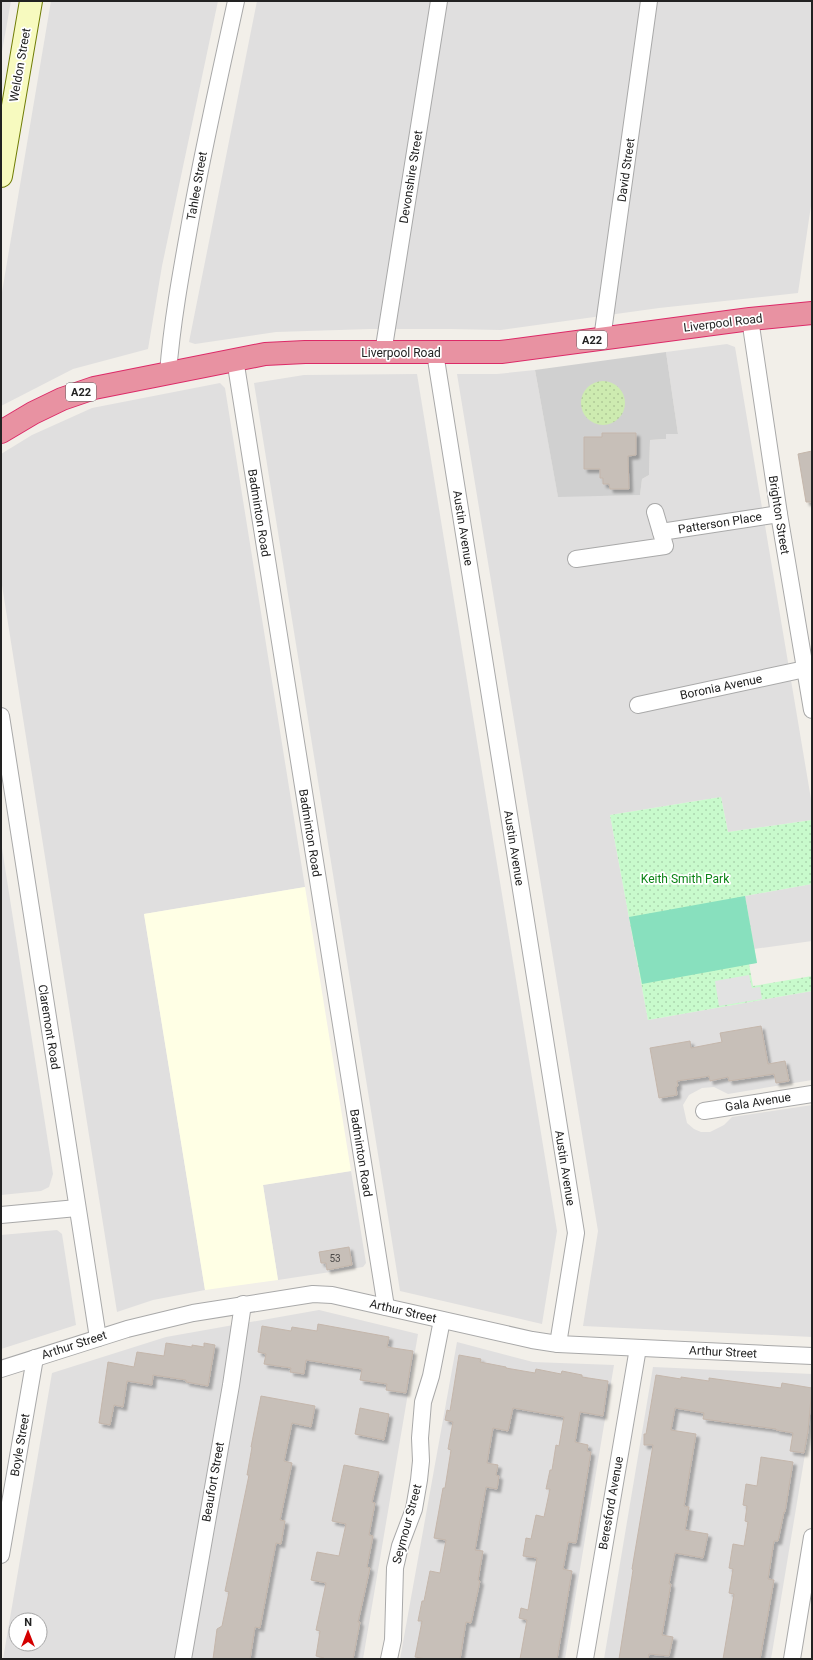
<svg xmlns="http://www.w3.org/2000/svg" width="813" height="1660" viewBox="0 0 813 1660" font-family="Roboto,sans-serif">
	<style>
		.residential { fill: #e0dfdf; fill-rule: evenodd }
		.education { fill: #ffffe5 }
		.religious { fill: #d0d0d0 }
		.park { fill: url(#park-dots) }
		.garden { fill: url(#garden-dots) }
		.pitch { fill: #88e0be }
		.parking { fill: #e2e2e2 }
		.building { fill: #c7bfb8; stroke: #c4b6ab; filter: url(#shadow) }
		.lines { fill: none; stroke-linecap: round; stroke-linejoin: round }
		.street-casing { stroke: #a9a9a9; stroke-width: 18 }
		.secondary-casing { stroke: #707d05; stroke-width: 24 }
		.highway-casing { stroke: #dc2a67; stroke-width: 24 }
		.street { stroke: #fff; stroke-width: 16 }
		.secondary { stroke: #f7fabf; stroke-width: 22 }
		.highway { stroke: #e892a2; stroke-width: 22 }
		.labels { text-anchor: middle; stroke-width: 3.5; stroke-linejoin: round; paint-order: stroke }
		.number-label { font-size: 10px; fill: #4b4948 }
		.shield { fill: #fff; stroke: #646464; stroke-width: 1 }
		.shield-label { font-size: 11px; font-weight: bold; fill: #222 }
		.street-label { font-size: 12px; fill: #222; stroke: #fff }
		.park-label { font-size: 12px; fill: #0c8416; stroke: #fff }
	</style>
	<defs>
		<pattern id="park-dots" width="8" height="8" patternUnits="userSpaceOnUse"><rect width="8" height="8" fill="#c8facc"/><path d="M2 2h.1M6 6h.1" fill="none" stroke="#acd6af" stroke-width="1.8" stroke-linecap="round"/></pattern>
		<pattern id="garden-dots" width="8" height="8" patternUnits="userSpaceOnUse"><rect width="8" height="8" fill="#cdebb0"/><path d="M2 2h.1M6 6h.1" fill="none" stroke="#b0c997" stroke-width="1.8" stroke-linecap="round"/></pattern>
		<filter id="shadow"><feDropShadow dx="3.5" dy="3.5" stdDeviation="1" flood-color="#0004"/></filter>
	</defs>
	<rect width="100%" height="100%" fill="#f2efe9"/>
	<g class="residential">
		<path d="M 1,1 L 11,1 L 1,57 Z"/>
		<path d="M 51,1 L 218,1 L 162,266 L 148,349 L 73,369 L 1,406 L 1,298 Z"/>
		<path d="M 257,1 L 812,1 L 812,199 L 798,293 L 659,308 L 501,330 L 451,329 L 370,329 L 276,332 L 195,344 L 189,342 Z"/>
		<path d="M 727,344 L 735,347 L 812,805 L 812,820 L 728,832 L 721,797 L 610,815 L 648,1020 L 812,991 L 812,1080 L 728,1094 L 714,1087 L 702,1088 L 689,1095 L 683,1105 L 687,1123 L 694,1129 L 701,1132 L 710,1132 L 724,1125 L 732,1117 L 812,1105 L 812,1337 L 583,1326 L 598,1231 L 457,374 L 497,374 L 535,370 L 558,496 L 640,495 L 642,479 L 649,475 L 650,440 L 666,439 L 666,434 L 678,434 L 666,352 Z"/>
		<path d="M 417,374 L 557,1231 L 542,1324 L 400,1291 L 254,383 L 304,375 Z"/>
		<path d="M 220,383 L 225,388 L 305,887 L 144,914 L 205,1290 L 153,1300 L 117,1312 L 1,579 L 1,454 L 32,435 L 92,408 Z"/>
		<path d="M 1,842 L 53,1174 L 49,1187 L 41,1191 L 1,1195 Z"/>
		<path d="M 812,884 L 812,941 L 754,949 L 745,896 Z"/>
		<path d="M 351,1171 L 366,1263 L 363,1267 L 278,1280 L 263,1185 Z"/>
		<path d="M 57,1230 L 62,1234 L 76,1325 L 1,1349 L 1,1235 Z"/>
		<path d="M 319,1310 L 418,1334 L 363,1659 L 3,1659 L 52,1373 L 166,1337 ZM 16,1620 L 40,1620 L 40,1644 L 16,1644 Z"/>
		<path d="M 457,1342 L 533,1362 L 614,1365 L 565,1659 L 400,1659 Z"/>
		<path d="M 653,1367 L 812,1374 L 812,1412 L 771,1659 L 604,1659 Z"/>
	</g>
	<path class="education" d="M 305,887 L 351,1171 L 263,1185 L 278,1280 L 205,1290 L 144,914 Z"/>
	<path class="religious" d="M 666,352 L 678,434 L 666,434 L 666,439 L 650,440 L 649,475 L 642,479 L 640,495 L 558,497 L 535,370 Z"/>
	<path class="park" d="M 721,797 L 728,832 L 812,820 L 812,884 L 745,896 L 757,963 L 749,964 L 753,986 L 812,976 L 812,991 L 648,1020 L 610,815 Z"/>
	<circle class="garden" cx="603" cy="403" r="22"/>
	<path class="pitch" d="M 745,896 L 757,963 L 642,984 L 629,917 Z"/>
	<path class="parking" d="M 749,975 L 752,988 L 760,987 L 762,999 L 719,1006 L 715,981 Z"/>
	<g class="building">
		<path d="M 602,433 L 636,433 L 636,455 L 628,456 L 629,489 L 610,489 L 609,484 L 603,484 L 603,478 L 600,478 L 600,469 L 584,469 L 584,437 L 602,437 Z"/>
		<path d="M 812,451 L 812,502 L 806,502 L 798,454 Z"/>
		<path d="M 761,1026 L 768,1064 L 785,1061 L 789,1081 L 776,1083 L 774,1074 L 729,1081 L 728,1077 L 710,1081 L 709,1076 L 704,1077 L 677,1081 L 678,1086 L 676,1087 L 677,1095 L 659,1098 L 650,1048 L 690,1041 L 691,1048 L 722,1042 L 720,1033 Z"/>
		<path d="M 349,1247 L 352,1265 L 327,1270 L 326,1263 L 321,1263 L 319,1252 Z"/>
		<path d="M 318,1324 L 389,1337 L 387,1347 L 413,1351 L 406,1393 L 386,1390 L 387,1384 L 360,1380 L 362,1369 L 306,1360 L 304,1374 L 290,1372 L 291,1368 L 264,1364 L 266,1354 L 258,1352 L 262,1326 L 291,1331 L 292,1327 L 317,1331 Z"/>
		<path d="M 166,1343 L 192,1347 L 192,1345 L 204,1347 L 204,1343 L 215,1345 L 208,1386 L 186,1382 L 186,1380 L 153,1375 L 152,1385 L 127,1381 L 123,1407 L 114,1405 L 110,1425 L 99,1423 L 108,1362 L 134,1367 L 137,1352 L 164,1356 Z"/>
		<path d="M 459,1355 L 481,1359 L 480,1362 L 506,1367 L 506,1368 L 535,1373 L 536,1369 L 561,1374 L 562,1371 L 582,1375 L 582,1377 L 608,1381 L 603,1416 L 580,1412 L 575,1442 L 588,1445 L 587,1451 L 591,1452 L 576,1543 L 568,1542 L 563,1569 L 572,1571 L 557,1659 L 520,1659 L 527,1620 L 519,1618 L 521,1608 L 528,1610 L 537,1558 L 523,1556 L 526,1538 L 531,1539 L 536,1515 L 544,1517 L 550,1489 L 546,1489 L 550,1470 L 552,1470 L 556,1445 L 559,1446 L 564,1417 L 513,1408 L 508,1431 L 493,1428 L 487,1463 L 498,1465 L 496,1475 L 499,1476 L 497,1489 L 486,1487 L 475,1550 L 483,1551 L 478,1580 L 480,1581 L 471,1623 L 466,1622 L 460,1659 L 426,1659 L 415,1657 L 422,1621 L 418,1621 L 422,1601 L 424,1601 L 430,1571 L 440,1573 L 446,1540 L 434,1538 L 443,1488 L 445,1488 L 451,1450 L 448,1449 L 453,1422 L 445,1420 L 447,1410 L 450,1411 Z"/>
		<path d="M 656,1375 L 681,1379 L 681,1377 L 709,1381 L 709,1378 L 781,1388 L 782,1383 L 812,1388 L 808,1431 L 804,1453 L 790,1451 L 793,1433 L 776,1430 L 776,1429 L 703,1419 L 704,1413 L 675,1408 L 671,1430 L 696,1434 L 684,1506 L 689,1507 L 685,1530 L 708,1534 L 703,1558 L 675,1553 L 669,1584 L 671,1584 L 662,1635 L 673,1637 L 669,1656 L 649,1654 L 648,1659 L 619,1659 L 633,1570 L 632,1569 L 653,1445 L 644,1445 L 644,1434 L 646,1434 Z"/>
		<path d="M 261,1396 L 315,1406 L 311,1427 L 292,1423 L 284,1461 L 292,1463 L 280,1520 L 285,1521 L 281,1544 L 276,1543 L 260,1628 L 255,1627 L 250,1659 L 213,1659 L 217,1629 L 222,1626 L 229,1592 L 225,1591 L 249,1475 L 247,1475 L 252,1447 L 251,1447 Z"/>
		<path d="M 360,1408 L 389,1414 L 384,1440 L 355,1434 Z"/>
		<path d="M 761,1457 L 793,1462 L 785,1512 L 784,1512 L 778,1541 L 774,1541 L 768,1579 L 774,1580 L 760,1659 L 723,1659 L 734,1594 L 729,1593 L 733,1569 L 729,1568 L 733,1544 L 744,1546 L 748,1522 L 745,1521 L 747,1506 L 743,1505 L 746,1484 L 757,1486 Z"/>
		<path d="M 344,1465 L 379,1472 L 372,1502 L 375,1503 L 369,1535 L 373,1536 L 367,1567 L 370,1568 L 358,1622 L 360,1622 L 353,1659 L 324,1659 L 324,1658 L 316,1656 L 320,1631 L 316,1630 L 326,1583 L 311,1580 L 317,1552 L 339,1556 L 346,1524 L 332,1521 Z"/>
	</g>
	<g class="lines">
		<g class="street-casing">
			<g id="street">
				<path d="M 750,319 L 779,514 L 812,710"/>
				<path d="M 602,339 L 649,1"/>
				<path d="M 383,353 L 439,1"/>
				<path d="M 435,353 L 576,1233 L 558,1344"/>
				<path d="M 235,359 L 386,1307"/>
				<path d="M 168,373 C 172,322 181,273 190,223 C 203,149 220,75 236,1"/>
				<path d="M 661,532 L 779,514"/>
				<path d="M 576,559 L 665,546 L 655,512"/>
				<path d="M 638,705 L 805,669"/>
				<path d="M 1,716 L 98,1338"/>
				<path d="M 704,1111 L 812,1094"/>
				<path d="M 1,1215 L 77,1208"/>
				<path d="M 1,1369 L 127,1329 L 193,1313 L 313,1294 L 332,1295 L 532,1340 L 558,1344 L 812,1356"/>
				<path d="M 1,1555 L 35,1358"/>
				<path d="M 183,1659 L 231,1385 L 243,1304"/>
				<path d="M 389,1659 L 393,1640 L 395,1568 L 400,1546 L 414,1509 L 419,1480 L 421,1461 L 420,1438 L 423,1402 L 431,1376 L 442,1320"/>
				<path d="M 585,1659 L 638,1348"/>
				<path d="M 792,1659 L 812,1537"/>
			</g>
		</g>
		<g class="secondary-casing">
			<path id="secondary" d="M 1,176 L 31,1"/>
		</g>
		<g class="highway-casing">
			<path id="highway" d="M 1,432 L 33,413 L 62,399 L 94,388 L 265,354 L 305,352 L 501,352 L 750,319 L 812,313"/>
		</g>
		<use href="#street" class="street"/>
		<use href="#secondary" class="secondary"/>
		<use href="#highway" class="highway"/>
	</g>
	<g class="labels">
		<g class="number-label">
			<text x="335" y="1262">53</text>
		</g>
		<g class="shield">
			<rect x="577" y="331" width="30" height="18" rx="3"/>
			<rect x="66" y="383" width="30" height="18" rx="3"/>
		</g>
		<g class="shield-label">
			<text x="592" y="344">A22</text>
			<text x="81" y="396">A22</text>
		</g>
		<g class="street-label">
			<text transform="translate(20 65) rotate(-80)" y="4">Weldon Street</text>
			<text transform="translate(626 170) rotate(-82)" y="4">David Street</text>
			<text transform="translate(411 177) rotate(-81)" y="4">Devonshire Street</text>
			<text transform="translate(197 186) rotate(-80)" y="4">Tahlee Street</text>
			<text transform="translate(723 323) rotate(-7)" y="4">Liverpool Road</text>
			<text x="401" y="357">Liverpool Road</text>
			<text transform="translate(259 513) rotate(81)" y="4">Badminton Road</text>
			<text transform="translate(779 515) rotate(81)" y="4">Brighton Street</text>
			<text transform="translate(720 523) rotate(-9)" y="4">Patterson Place</text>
			<text transform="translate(463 528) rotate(81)" y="4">Austin Avenue</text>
			<text transform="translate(721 687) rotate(-12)" y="4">Boronia Avenue</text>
			<text transform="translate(310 833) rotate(81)" y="4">Badminton Road</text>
			<text transform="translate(514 848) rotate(81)" y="4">Austin Avenue</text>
			<text transform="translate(49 1027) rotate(81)" y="4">Claremont Road</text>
			<text transform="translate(758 1102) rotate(-9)" y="4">Gala Avenue</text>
			<text transform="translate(361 1153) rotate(81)" y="4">Badminton Road</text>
			<text transform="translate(565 1168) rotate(81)" y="4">Austin Avenue</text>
			<text transform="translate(403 1311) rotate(13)" y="4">Arthur Street</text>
			<text transform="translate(74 1345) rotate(-18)" y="4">Arthur Street</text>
			<text transform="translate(723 1352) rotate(3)" y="4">Arthur Street</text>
			<text transform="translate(20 1445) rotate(-80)" y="4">Boyle Street</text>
			<text transform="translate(213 1482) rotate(-80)" y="4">Beaufort Street</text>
			<text transform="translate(611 1503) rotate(-80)" y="4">Beresford Avenue</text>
			<text transform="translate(407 1524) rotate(-75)" y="4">Seymour Street</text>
		</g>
		<g class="park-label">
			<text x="685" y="883">Keith Smith Park</text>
		</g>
	</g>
	<rect width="813" height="1660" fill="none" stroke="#222222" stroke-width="4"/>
	<g transform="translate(28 1632)"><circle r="19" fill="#ffffff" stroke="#a7a7a7"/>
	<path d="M0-3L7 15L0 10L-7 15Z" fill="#d40000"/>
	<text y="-6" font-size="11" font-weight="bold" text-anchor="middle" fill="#222222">N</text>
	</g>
</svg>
